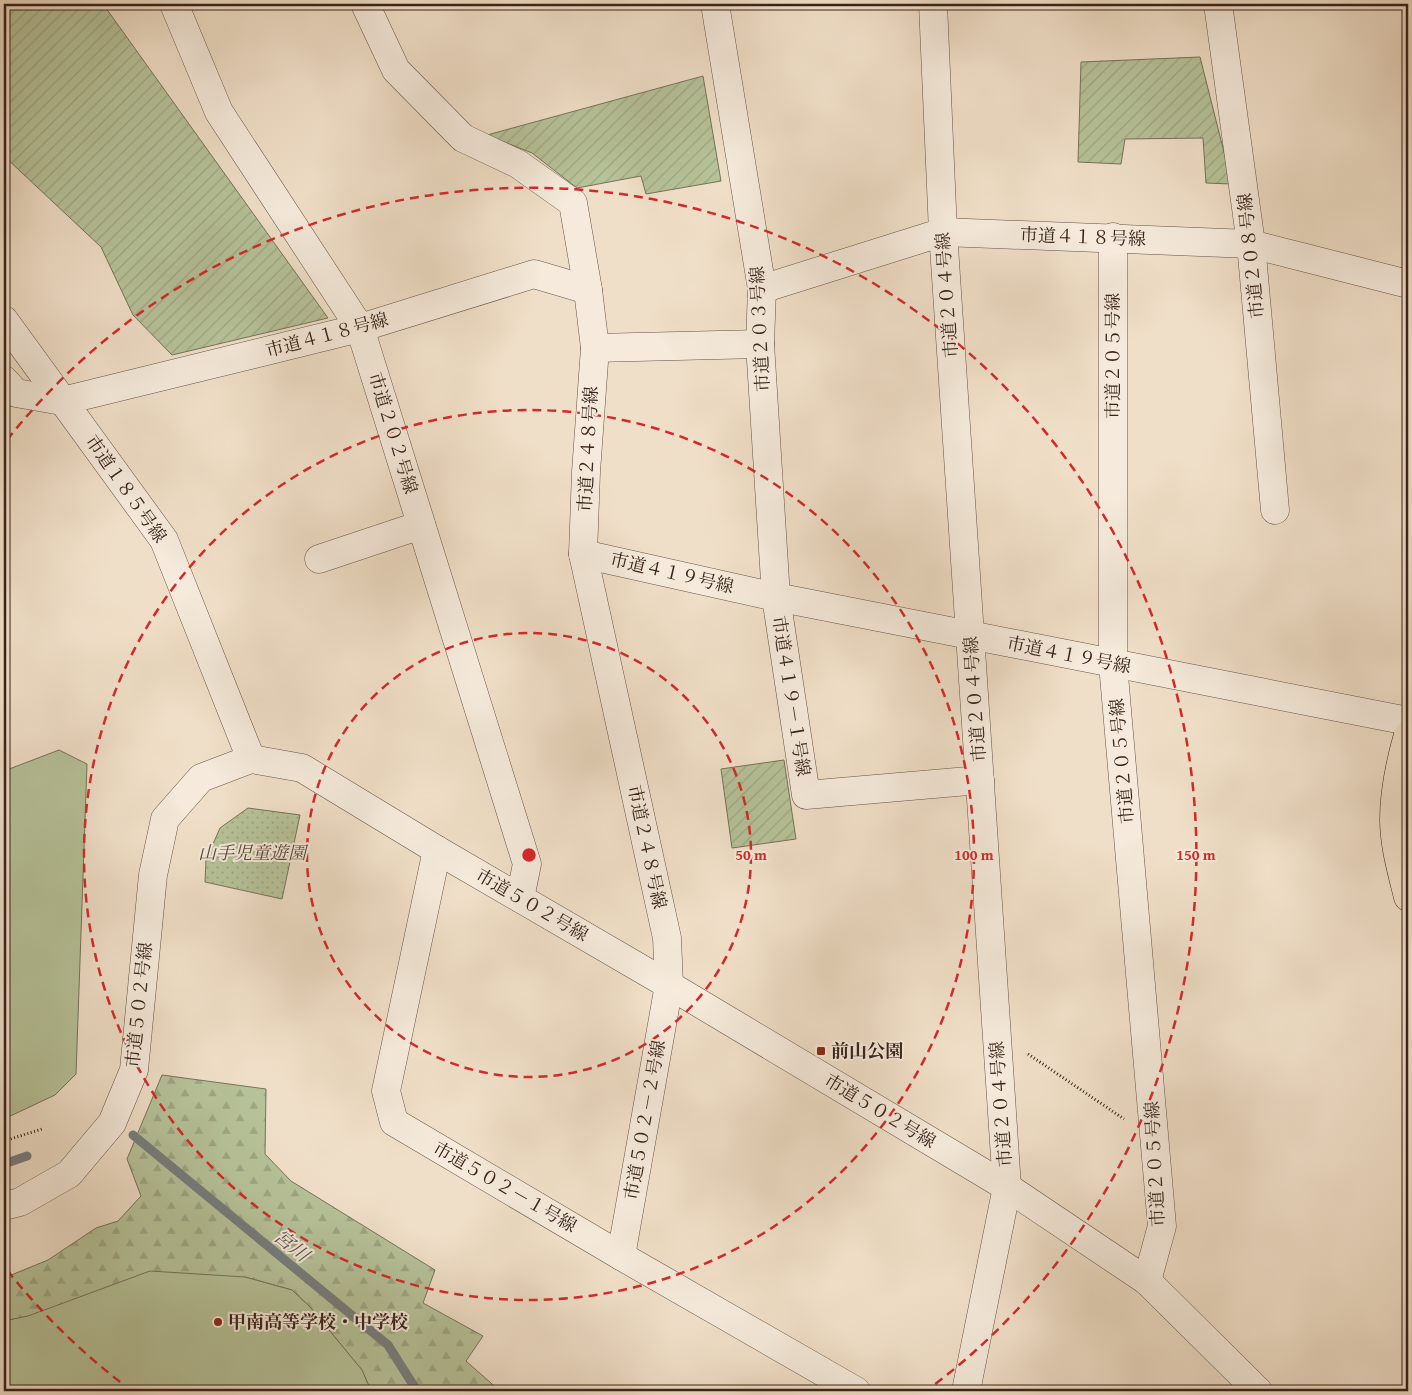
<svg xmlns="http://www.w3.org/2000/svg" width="1412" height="1395" viewBox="0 0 1412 1395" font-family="'Gentium Book Plus','Noto Serif JP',serif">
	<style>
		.forest { fill: url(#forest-firs); stroke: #77725a }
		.park { fill: url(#park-dots); stroke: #77725a }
		.garden { fill: url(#garden-furrows); stroke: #77725a }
		.pitch { fill: #b6c299; stroke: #77725a }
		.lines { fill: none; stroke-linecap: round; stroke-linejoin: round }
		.stream { stroke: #767e7f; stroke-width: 9 }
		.minor-casing { stroke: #665246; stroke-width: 29 }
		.major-casing { stroke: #38231b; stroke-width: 29 }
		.path { stroke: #38231b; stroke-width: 3; stroke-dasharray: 1 2.5; stroke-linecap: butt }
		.minor { stroke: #f5eadb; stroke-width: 28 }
		.major { stroke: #f0dfc8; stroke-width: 28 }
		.ring { fill: none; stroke: #d62828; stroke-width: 2.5; stroke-dasharray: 9 6 }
		.poi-dot { fill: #8f2418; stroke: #f5eadb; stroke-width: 2 }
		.labels { text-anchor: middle; stroke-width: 4; stroke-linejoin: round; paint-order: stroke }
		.street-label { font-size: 18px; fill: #38231b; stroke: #f5eadb }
		.park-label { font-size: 18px; font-style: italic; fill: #584b3a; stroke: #f5eadb }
		.poi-label { font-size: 18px; font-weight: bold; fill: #38231b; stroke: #f5eadb; text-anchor: start }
		.water-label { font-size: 19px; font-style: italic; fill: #57504d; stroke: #f5eadb }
		.centre { fill: #d62828; stroke: #f5eadb; stroke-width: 2.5 }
		.ring-label { font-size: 15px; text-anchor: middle; font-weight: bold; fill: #d62828; stroke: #f5eadb; stroke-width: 4; stroke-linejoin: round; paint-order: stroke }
	</style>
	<defs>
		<pattern id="forest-firs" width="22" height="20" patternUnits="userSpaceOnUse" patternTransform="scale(1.25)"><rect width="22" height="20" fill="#b6c299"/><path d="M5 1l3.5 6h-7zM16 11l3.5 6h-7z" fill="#9da683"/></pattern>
		<pattern id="park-dots" width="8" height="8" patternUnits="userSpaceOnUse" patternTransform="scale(1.25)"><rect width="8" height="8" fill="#b6c299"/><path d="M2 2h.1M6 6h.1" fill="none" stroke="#9da683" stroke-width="1.8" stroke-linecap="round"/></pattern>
		<pattern id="garden-furrows" width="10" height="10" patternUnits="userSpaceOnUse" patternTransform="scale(1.25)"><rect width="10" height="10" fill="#b6c299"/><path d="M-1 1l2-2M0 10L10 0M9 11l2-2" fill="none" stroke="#9da683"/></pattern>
	</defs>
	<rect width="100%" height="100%" fill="#f0dfc8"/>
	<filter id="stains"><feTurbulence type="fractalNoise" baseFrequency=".004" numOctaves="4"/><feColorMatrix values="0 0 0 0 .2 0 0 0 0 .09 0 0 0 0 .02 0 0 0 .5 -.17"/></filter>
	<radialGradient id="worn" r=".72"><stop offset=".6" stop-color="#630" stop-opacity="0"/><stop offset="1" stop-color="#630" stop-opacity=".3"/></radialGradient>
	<path class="forest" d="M 162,1075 L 266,1089 L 265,1154 L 291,1181 L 435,1270 L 423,1303 L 483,1336 L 466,1361 L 500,1391 L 371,1391 L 362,1370 L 310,1307 L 292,1290 L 245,1277 L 4,1321 L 4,1278 L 48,1260 L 96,1228 L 118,1221 L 141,1196 L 127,1159 Z"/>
	<path class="park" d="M 248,808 L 300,815 L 282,899 L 205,882 L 206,860 L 220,828 Z"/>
	<g class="garden">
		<path d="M 4,4 L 103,4 L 328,318 L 172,355 L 133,315 L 101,247 L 4,156 Z"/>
		<path d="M 1200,57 L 1232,184 L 1206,183 L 1203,138 L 1125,139 L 1121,164 L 1078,162 L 1081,62 Z"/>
		<path d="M 703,76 L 721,181 L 646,194 L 641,176 L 577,188 L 532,153 L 487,135 Z"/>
		<path d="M 784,760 L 796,839 L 732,848 L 721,769 Z"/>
	</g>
	<g class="pitch">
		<path d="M 59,750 L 87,764 L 76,1074 L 55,1095 L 4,1119 L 4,771 Z"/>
		<path d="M 150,1271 L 245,1277 L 292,1290 L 310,1307 L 362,1370 L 371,1391 L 4,1391 L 4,1321 L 28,1316 Z"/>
	</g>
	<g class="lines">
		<g class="stream">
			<path d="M 133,1135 L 388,1345 L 417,1391"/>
			<path d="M 4,1164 L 27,1156"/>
		</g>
		<g class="minor-casing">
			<g id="minor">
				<path d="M 174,4 L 219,112 L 360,328 L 527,864 L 520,898"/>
				<path d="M 365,4 L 396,70 L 463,138 L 518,164 L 573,203 L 588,290 L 595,348 L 586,472 L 583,554 L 667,938 L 669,985 L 621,1256"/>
				<path d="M 715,4 L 762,289 L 760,344 L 776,597 L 806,795 L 980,780"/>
				<path d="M 933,4 L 943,232 L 1007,1187 L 966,1391"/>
				<path d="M 1218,4 L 1251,244 L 1275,510"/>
				<path d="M 1113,237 L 1113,664 L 1162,1226 L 1147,1281"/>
				<path d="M 762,289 L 943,232 L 1251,244 L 1408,284"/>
				<path d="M 4,320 L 164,540 L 251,759"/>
				<path d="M 595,348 L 760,344"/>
				<path d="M 4,380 L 16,393 L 62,401 L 360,328 L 534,274 L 588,290"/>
				<path d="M 583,554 L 776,597 L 1408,721"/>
				<path d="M 319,559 L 421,525"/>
				<path d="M 437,850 L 386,1091 L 394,1122 L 621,1256 L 856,1391"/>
				<path d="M 4,1206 L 20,1202 L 69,1174 L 112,1123 L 134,1070 L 153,875 L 165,819 L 201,778 L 251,759 L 302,768 L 437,850 L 669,985 L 1007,1187 L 1147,1281 L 1258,1391"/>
			</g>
		</g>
		<g class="major-casing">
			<path id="major" d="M 1408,735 C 1400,763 1394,791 1394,820 C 1394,845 1402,873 1408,897"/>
		</g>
		<g class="path">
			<path d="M 1028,1054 L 1124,1119"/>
			<path d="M 4,1141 L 42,1129"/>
		</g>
		<use href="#minor" class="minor"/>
		<use href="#major" class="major"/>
	</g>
	<g class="ring">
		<circle cx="529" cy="855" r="222"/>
		<circle cx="529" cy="855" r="445"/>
		<path d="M132 1391A667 667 0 0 1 7 1270M7 440A667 667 0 1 1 926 1391"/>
	</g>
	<g class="poi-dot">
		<rect x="816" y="1046" width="10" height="10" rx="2.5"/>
		<circle cx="218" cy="1322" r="5"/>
	</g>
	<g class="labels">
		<g class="street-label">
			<text transform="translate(1083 237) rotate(2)" y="6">市道４１８号線</text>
			<text transform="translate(1251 256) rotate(-96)" y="6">市道２０８号線</text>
			<text transform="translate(947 295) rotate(-94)" y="6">市道２０４号線</text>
			<text transform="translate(760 329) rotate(-93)" y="6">市道２０３号線</text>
			<text transform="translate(327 335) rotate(-15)" y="6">市道４１８号線</text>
			<text transform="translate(1113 356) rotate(-90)" y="6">市道２０５号線</text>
			<text transform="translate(393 433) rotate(73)" y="6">市道２０２号線</text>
			<text transform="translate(588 449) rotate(-87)" y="6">市道２４８号線</text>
			<text transform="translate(126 489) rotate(55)" y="6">市道１８５号線</text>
			<text transform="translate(672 573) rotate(13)" y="6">市道４１９号線</text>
			<text transform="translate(1069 655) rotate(11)" y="6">市道４１９号線</text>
			<text transform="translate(791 696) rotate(81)" y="6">市道４１９－１号線</text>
			<text transform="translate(975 699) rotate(-94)" y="6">市道２０４号線</text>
			<text transform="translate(1122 761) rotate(-95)" y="6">市道２０５号線</text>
			<text transform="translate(647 847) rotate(78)" y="6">市道２４８号線</text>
			<text transform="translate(532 905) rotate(30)" y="6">市道５０２号線</text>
			<text transform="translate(139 1005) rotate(-84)" y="6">市道５０２号線</text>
			<text transform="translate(1001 1104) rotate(-94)" y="6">市道２０４号線</text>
			<text transform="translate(880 1111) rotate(31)" y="6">市道５０２号線</text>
			<text transform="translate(645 1120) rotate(-80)" y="6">市道５０２－２号線</text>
			<text transform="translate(1155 1164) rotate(-93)" y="6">市道２０５号線</text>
			<text transform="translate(505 1187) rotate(30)" y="6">市道５０２－１号線</text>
		</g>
		<g class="park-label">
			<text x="252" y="859">山手児童遊園</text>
		</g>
		<g class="poi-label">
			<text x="831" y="1057">前山公園</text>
			<text x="228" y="1328">甲南高等学校・中学校</text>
		</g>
		<g class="water-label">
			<text transform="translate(292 1245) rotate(39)" y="7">宮川</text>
		</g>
	</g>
	<circle cx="529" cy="855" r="8" class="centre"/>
	<g class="ring-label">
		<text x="751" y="860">50 m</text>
		<text x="974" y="860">100 m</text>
		<text x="1196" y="860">150 m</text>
	</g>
	<rect width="1412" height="1395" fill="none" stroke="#f0dfc8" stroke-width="20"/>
	<rect x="5" y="5" width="1402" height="1385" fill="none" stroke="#38231b" stroke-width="2.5"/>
	<rect x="10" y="10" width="1392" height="1375" fill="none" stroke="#38231b"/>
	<rect width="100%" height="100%" filter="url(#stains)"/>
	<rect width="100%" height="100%" fill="url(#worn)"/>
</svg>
